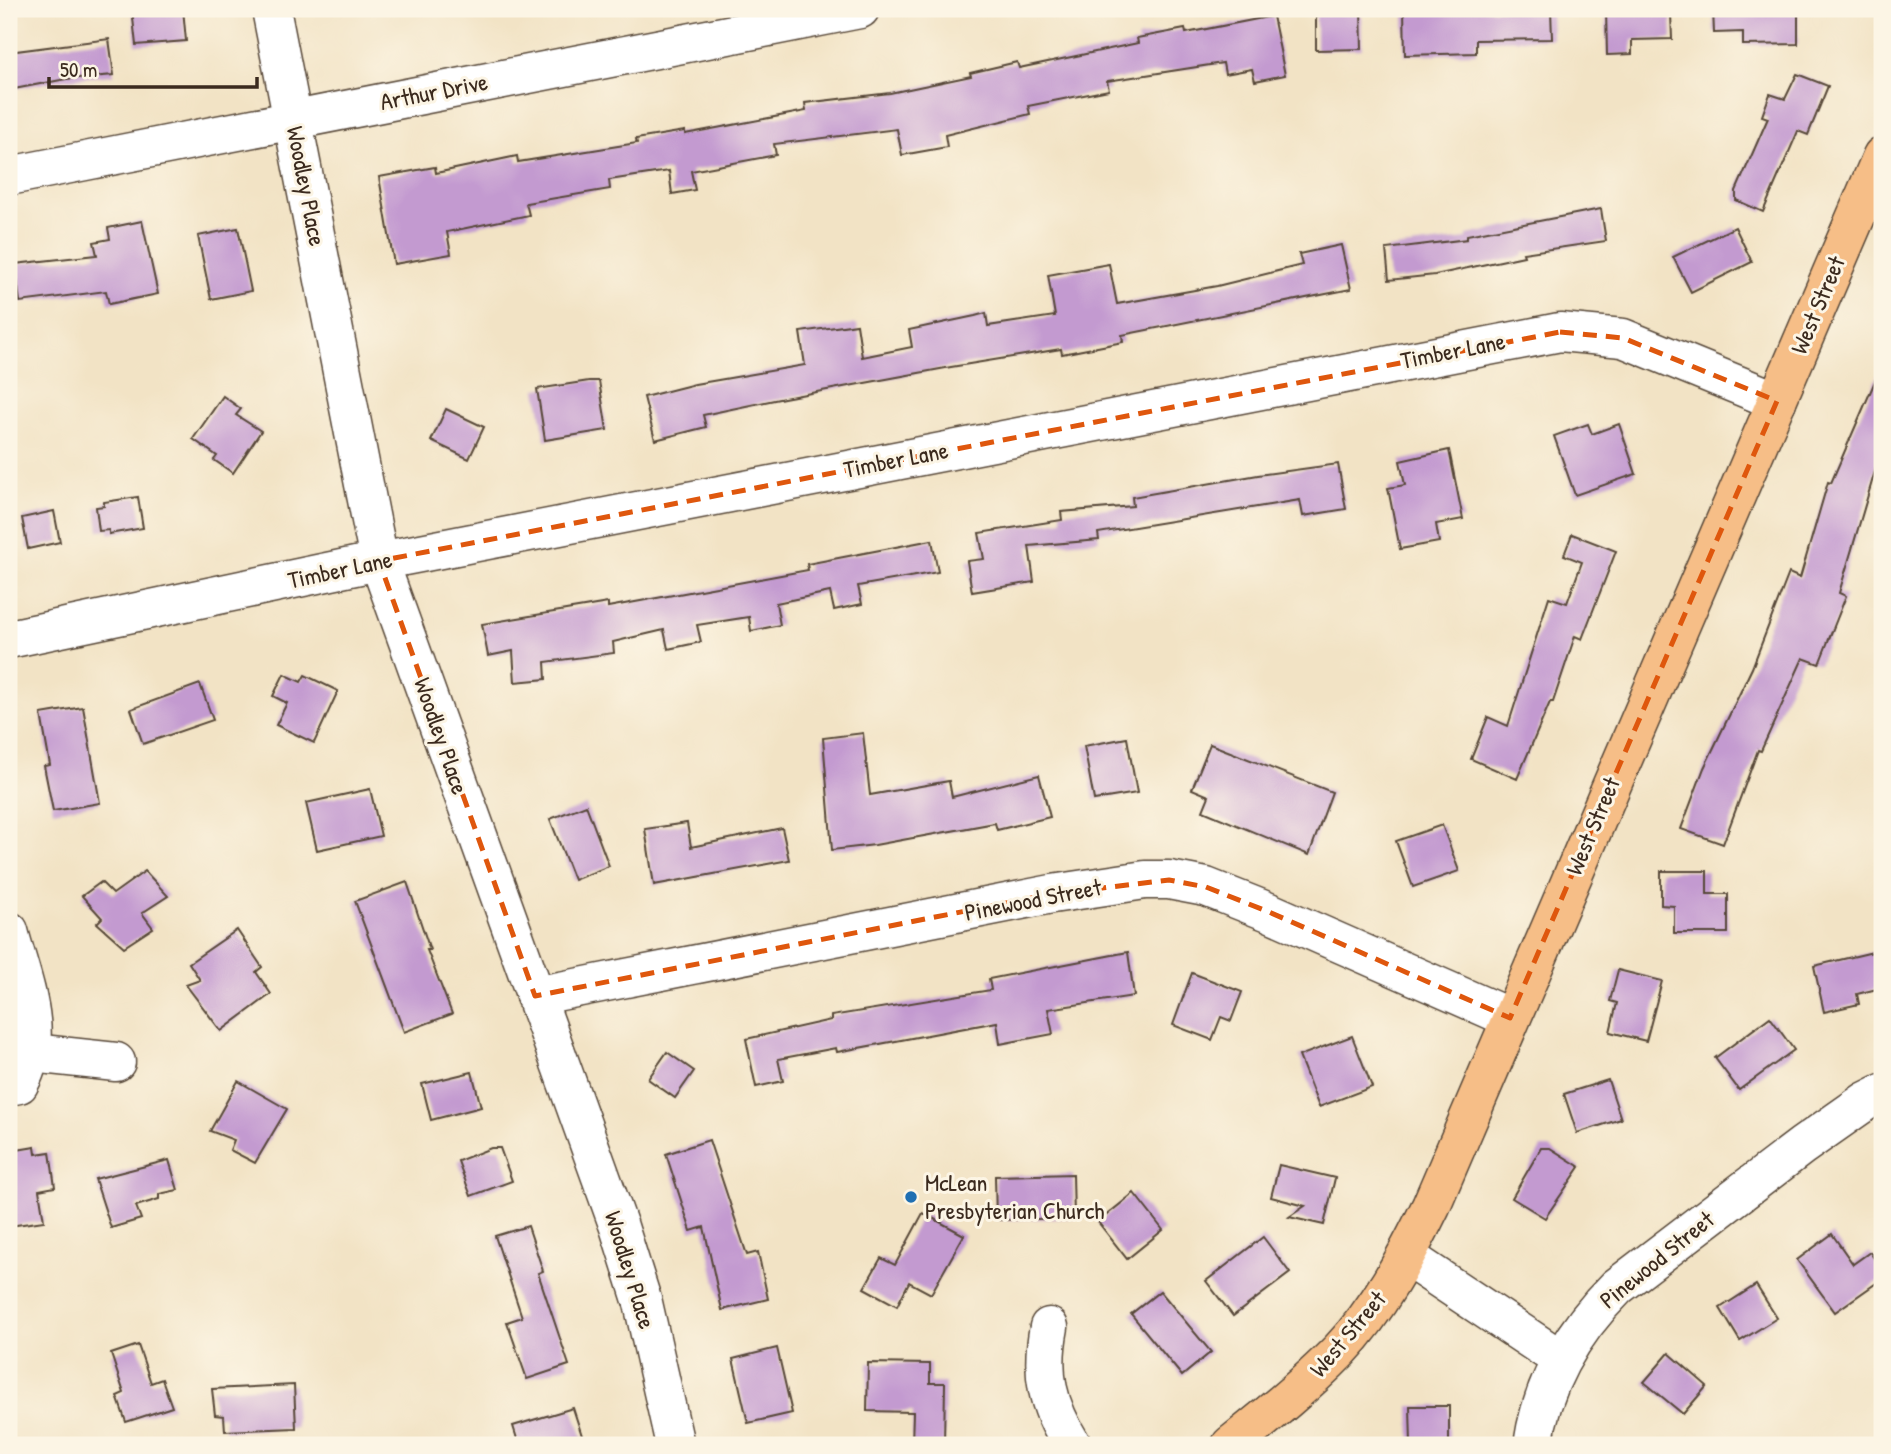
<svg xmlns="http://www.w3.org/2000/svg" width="1891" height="1454" viewBox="0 0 1891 1454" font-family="'Patrick Hand',sans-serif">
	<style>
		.building { fill: #c39ad0 }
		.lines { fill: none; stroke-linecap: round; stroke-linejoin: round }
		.minor-casing { stroke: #564637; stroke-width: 41 }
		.major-casing { stroke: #564637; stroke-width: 41 }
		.minor { stroke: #fff; stroke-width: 38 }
		.major { stroke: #f6be87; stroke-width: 38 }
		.marked { fill: none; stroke: #df570d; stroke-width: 5; stroke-dasharray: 14 9; stroke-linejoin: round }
		.poi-dot { fill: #1f6fb2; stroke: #fcf5e5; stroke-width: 2.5 }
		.labels { text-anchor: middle; stroke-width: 6; stroke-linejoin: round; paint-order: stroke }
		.street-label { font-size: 24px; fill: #3b2a1e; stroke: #fcf5e5 }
		.poi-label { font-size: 24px; fill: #3b2a1e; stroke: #fcf5e5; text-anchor: start }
	</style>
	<rect width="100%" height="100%" fill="#fcf5e5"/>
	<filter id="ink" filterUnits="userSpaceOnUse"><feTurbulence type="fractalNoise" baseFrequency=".0143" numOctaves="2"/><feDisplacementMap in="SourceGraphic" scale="14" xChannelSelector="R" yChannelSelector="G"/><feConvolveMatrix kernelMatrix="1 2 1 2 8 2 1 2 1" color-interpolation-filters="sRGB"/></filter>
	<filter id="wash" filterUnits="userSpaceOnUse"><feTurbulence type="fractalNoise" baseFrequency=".00686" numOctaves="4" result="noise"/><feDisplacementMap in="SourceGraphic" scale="28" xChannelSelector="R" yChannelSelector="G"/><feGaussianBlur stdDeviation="1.57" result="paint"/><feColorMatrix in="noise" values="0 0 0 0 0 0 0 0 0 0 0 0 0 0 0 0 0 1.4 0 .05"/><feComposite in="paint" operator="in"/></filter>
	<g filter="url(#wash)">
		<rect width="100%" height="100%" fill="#f2e3c5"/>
		<g id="blocks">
			<g class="building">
				<path d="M 132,9 L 183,9 L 186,41 L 136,45 Z"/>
				<path d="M 1361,9 L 1362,49 L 1316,50 L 1316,10 Z"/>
				<path d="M 1404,9 L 1551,9 L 1552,39 L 1476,40 L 1476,53 L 1405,55 Z"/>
				<path d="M 1606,9 L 1657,9 L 1657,15 L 1671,14 L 1672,39 L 1632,40 L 1632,54 L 1607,55 Z"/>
				<path d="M 1713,9 L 1798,9 L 1798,44 L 1743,45 L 1743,32 L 1714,33 Z"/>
				<path d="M 1273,16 L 1285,75 L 1255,81 L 1252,69 L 1225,74 L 1223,63 L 1107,81 L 1109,90 L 1028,106 L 1030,114 L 945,135 L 947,147 L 902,155 L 897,129 L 774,144 L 776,155 L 691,171 L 695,190 L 672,194 L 669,171 L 609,180 L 610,189 L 526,203 L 529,215 L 447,232 L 451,254 L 394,264 L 379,177 L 435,167 L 436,173 L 517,156 L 518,162 L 637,143 L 636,139 L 685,131 L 685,134 L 806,111 L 805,103 L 890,93 L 971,76 L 970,73 L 1017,62 L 1019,68 L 1138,43 L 1137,38 L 1185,29 L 1186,33 Z"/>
				<path d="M 109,39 L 114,75 L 66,79 L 9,90 L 9,52 Z"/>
				<path d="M 1797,74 L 1828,86 L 1808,135 L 1798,131 L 1763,212 L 1736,200 L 1736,191 L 1768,118 L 1762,116 L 1770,94 L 1785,99 Z"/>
				<path d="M 1601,209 L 1606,241 L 1523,253 L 1524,256 L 1435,275 L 1389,280 L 1386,249 L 1467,239 L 1467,235 Z"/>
				<path d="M 142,221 L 158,294 L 109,304 L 106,291 L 20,302 L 15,264 L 97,255 L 94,242 L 110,239 L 108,228 Z"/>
				<path d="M 1735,227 L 1752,262 L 1691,292 L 1673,257 Z"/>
				<path d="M 238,228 L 251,291 L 211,299 L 198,236 Z"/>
				<path d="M 1341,245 L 1351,289 L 1122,335 L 1123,342 L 1062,354 L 1061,349 L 951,367 L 784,398 L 703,415 L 706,427 L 655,440 L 644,397 L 695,384 L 805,365 L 800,332 L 857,324 L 862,357 L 912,347 L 909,330 L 975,316 L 986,313 L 988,326 L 1055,316 L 1048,275 L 1109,264 L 1117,304 L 1217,286 L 1302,265 L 1299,254 Z"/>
				<path d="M 1882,365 L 1882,471 L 1876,468 L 1839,593 L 1846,596 L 1819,664 L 1803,658 L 1761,751 L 1758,750 L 1723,844 L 1681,829 L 1704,768 L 1752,668 L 1789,573 L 1800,578 L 1828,482 L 1831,483 Z"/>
				<path d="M 589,381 L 599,381 L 607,430 L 545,440 L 537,389 Z"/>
				<path d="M 223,396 L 241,409 L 236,415 L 261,431 L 233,473 L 214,460 L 217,456 L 193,439 Z"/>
				<path d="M 446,409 L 484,427 L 469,459 L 431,441 Z"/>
				<path d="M 1588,424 L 1592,434 L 1619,424 L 1636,474 L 1575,495 L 1554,436 Z"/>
				<path d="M 1449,450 L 1463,519 L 1436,524 L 1439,542 L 1400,549 L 1388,488 L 1405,485 L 1400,461 Z"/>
				<path d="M 1338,464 L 1346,509 L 1303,516 L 1300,500 L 1098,533 L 1099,540 L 1029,546 L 1034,582 L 972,592 L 967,561 L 984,559 L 979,533 L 1062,520 L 1061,512 L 1133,506 L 1132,497 L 1258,475 Z"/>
				<path d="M 138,497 L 143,528 L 109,534 L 109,530 L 99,531 L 96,507 L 104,506 L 104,502 Z"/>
				<path d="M 54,511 L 60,542 L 28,549 L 22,518 Z"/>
				<path d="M 1572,534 L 1616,551 L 1582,639 L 1575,636 L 1553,702 L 1550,702 L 1517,779 L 1471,759 L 1488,717 L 1508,726 L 1549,597 L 1567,603 L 1582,562 L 1564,555 Z"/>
				<path d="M 932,540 L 938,572 L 858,586 L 862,604 L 834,610 L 830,592 L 776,603 L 780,625 L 751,631 L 749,617 L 697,625 L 701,642 L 668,649 L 664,630 L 613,642 L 614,653 L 545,662 L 546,679 L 515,682 L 513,651 L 488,656 L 482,624 L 608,603 L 608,607 L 808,570 L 807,564 Z"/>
				<path d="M 284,674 L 301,682 L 305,675 L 338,691 L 314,743 L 276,725 L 287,703 L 273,696 Z"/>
				<path d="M 200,684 L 213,720 L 143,744 L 131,709 Z"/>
				<path d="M 83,707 L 100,803 L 53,811 L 44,766 L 50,765 L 41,714 Z"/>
				<path d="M 863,733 L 870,795 L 949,781 L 952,797 L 1039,775 L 1050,817 L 997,830 L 995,823 L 875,845 L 832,850 L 823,738 Z"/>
				<path d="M 1127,738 L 1137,793 L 1094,800 L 1084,746 Z"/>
				<path d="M 1210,744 L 1332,792 L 1309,855 L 1203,811 L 1209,796 L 1192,789 Z"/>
				<path d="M 370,789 L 381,836 L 317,850 L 306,803 Z"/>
				<path d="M 586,805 L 609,866 L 574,880 L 550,819 Z"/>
				<path d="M 687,823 L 691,847 L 782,828 L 789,860 L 654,885 L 645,829 Z"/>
				<path d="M 1442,825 L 1459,871 L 1413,887 L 1396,841 Z"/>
				<path d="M 145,871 L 168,896 L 142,913 L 153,928 L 124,947 L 97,923 L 102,918 L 82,896 L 101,882 L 113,894 Z"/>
				<path d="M 1661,871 L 1707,871 L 1707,894 L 1728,894 L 1728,933 L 1674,933 L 1674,906 L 1661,905 Z"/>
				<path d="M 407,882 L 430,950 L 427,950 L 452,1014 L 404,1032 L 355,901 Z"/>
				<path d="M 237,930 L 262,967 L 256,972 L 271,994 L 221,1031 L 186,985 L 200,980 L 189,963 Z"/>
				<path d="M 1128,952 L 1134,996 L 1048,1009 L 1053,1034 L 1000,1044 L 997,1022 L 837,1052 L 836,1048 L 778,1059 L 783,1081 L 756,1087 L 746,1039 L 831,1020 L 831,1016 L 991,990 L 989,979 Z"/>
				<path d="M 1873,952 L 1881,988 L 1857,994 L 1859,1004 L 1824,1012 L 1814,966 Z"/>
				<path d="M 1618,970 L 1662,981 L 1646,1041 L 1610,1032 L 1617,1003 L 1610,1001 Z"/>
				<path d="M 1192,973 L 1242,992 L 1231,1021 L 1221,1017 L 1212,1040 L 1173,1025 Z"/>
				<path d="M 1770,1017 L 1794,1050 L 1739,1090 L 1715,1058 Z"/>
				<path d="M 1352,1036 L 1372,1087 L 1319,1107 L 1299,1056 Z"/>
				<path d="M 667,1052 L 694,1071 L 675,1098 L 648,1079 Z"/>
				<path d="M 472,1072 L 481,1107 L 431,1120 L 422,1084 Z"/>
				<path d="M 1608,1080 L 1621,1119 L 1577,1133 L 1564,1094 Z"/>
				<path d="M 238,1081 L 287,1109 L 255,1163 L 230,1150 L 234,1140 L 210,1131 Z"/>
				<path d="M 709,1140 L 747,1255 L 758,1252 L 768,1299 L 722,1310 L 704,1227 L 691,1231 L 666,1154 Z"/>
				<path d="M 35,1147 L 36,1154 L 50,1152 L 55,1187 L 39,1190 L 44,1221 L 9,1226 L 11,1151 Z"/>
				<path d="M 491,1148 L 500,1148 L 512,1181 L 471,1196 L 458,1161 Z"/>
				<path d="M 1541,1148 L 1550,1148 L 1580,1167 L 1545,1218 L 1512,1198 Z"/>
				<path d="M 169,1160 L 178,1190 L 159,1194 L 159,1199 L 136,1206 L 141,1219 L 111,1228 L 95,1179 Z"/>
				<path d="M 1279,1165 L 1335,1178 L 1324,1225 L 1289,1217 L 1305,1206 L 1271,1197 Z"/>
				<path d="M 1073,1174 L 1074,1218 L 996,1220 L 995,1176 Z"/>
				<path d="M 1134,1193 L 1163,1230 L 1127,1259 L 1098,1222 Z"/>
				<path d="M 923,1213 L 964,1235 L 931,1294 L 909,1282 L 897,1306 L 864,1288 L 881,1258 L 895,1265 Z"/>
				<path d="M 528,1226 L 543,1271 L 538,1273 L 569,1365 L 527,1379 L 507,1322 L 522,1317 L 495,1236 Z"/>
				<path d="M 1832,1234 L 1853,1264 L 1870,1252 L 1882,1271 L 1882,1279 L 1835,1312 L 1797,1260 Z"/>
				<path d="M 1263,1237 L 1290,1273 L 1233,1316 L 1206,1281 Z"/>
				<path d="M 1756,1285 L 1777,1318 L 1740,1341 L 1720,1308 Z"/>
				<path d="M 1160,1291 L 1211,1352 L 1182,1376 L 1131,1314 Z"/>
				<path d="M 138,1345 L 151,1383 L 162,1379 L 172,1407 L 126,1422 L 117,1396 L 124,1393 L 111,1354 Z"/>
				<path d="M 777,1348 L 792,1413 L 748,1423 L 733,1359 Z"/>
				<path d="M 1669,1353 L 1707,1386 L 1683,1414 L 1644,1382 Z"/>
				<path d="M 868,1363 L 930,1364 L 930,1383 L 945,1383 L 944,1445 L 912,1445 L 913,1412 L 867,1411 Z"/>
				<path d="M 294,1385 L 296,1428 L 225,1431 L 224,1416 L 215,1415 L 212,1389 Z"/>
				<path d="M 1410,1406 L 1449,1406 L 1449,1445 L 1411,1445 Z"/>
				<path d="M 573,1408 L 585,1445 L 519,1445 L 513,1426 Z"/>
			</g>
		</g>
	</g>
	<g filter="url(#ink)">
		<use href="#blocks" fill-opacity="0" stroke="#564637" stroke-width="2"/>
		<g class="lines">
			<g class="minor-casing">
				<g id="minor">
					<path d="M 271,9 L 379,561 L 619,1227 L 643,1303 L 675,1445"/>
					<path d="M 9,176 L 860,9"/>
					<path d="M 9,639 L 379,561 L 1560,332 L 1623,338 L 1777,401"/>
					<path d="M 9,931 C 22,982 47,1034 19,1084 L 9,1086"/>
					<path d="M 535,996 L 1052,894 L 1145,880 L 1169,880 L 1206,887 L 1269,912 L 1510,1018"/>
					<path d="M 32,1053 L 116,1062"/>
					<path d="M 1407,1257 L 1560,1359"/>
					<path d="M 1049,1327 C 1040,1373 1047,1405 1072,1445"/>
					<path d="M 1533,1445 C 1542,1382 1573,1331 1617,1287 L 1802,1146 L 1866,1101 L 1882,1093"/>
				</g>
			</g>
			<g class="major-casing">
				<path id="major" d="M 1231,1445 C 1269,1415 1306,1385 1340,1350 C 1379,1309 1406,1257 1431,1206 L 1882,156"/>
			</g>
			<use href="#minor" class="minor"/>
			<use href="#major" class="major"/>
		</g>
	</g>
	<path class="marked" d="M 1560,332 L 1623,338 L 1777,401 L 1510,1018 L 1269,912 L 1206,887 L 1169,880 L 1052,894 L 535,996 L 379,561 Z"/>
	<circle class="poi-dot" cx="911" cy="1197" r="7"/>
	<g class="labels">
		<g class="street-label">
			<text transform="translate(434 92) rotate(-11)" y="8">Arthur Drive</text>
			<text transform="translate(306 186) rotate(79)" y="8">Woodley Place</text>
			<text transform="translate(1818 305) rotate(-67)" y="8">West Street</text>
			<text transform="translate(1453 351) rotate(-11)" y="8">Timber Lane</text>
			<text transform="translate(896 460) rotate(-11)" y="8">Timber Lane</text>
			<text transform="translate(340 570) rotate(-12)" y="8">Timber Lane</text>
			<text transform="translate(441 736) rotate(71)" y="8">Woodley Place</text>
			<text transform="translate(1593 826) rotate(-67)" y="8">West Street</text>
			<text transform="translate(1033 900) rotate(-11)" y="8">Pinewood Street</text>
			<text transform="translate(1657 1260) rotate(-39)" y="8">Pinewood Street</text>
			<text transform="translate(630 1270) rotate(73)" y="8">Woodley Place</text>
			<text transform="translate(1348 1334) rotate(-50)" y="8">West Street</text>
		</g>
		<g class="poi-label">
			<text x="925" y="1191">McLean<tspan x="925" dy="28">Presbyterian Church</tspan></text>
		</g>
	</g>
	<rect width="1891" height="1454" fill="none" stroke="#fcf5e5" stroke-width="35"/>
	<path d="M49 77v10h208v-10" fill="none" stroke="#3b2a1e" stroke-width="3.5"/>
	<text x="60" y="77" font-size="21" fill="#3b2a1e" stroke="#fcf5e5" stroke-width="5" paint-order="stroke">50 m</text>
</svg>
